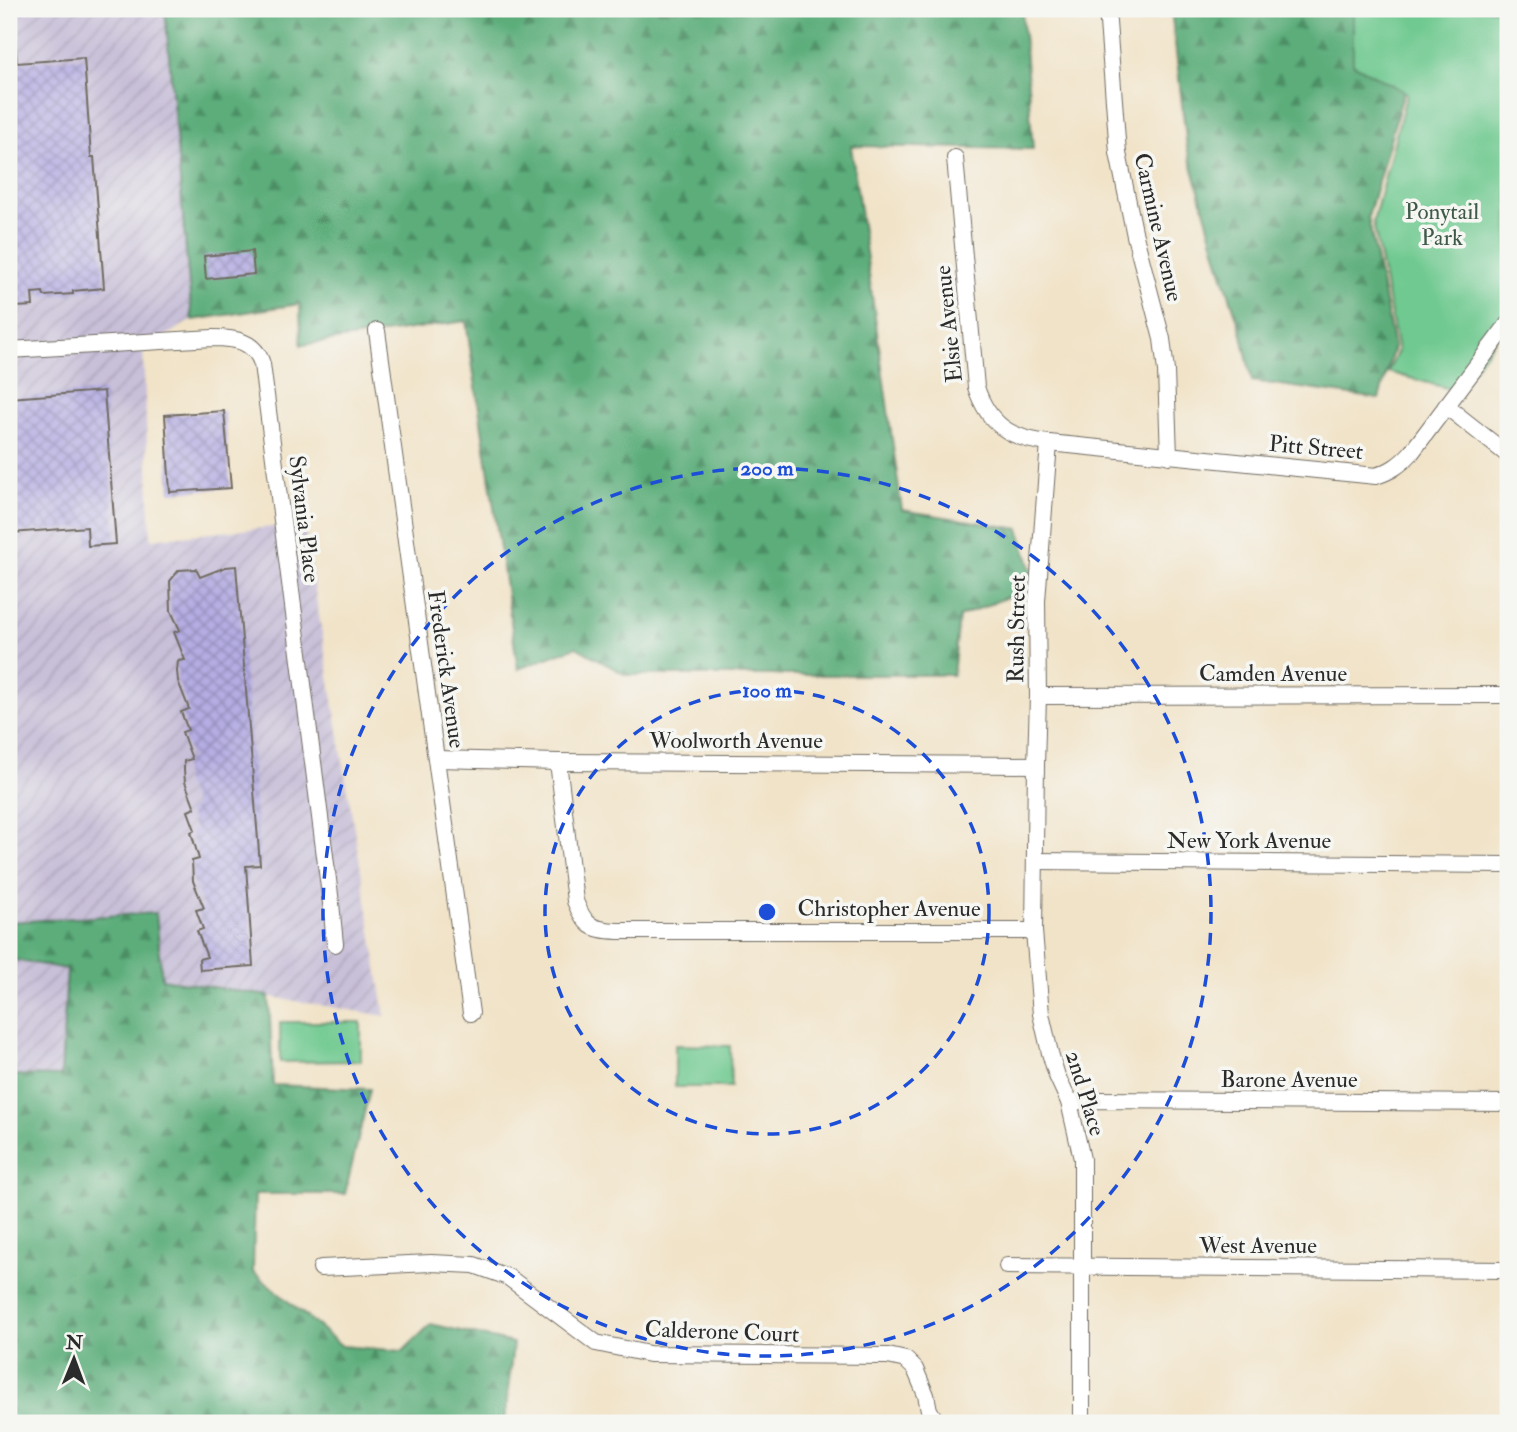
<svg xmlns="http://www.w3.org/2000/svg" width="1517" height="1432" viewBox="0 0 1517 1432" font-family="'IM FELL Double Pica',serif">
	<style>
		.industrial { fill: url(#industrial-furrows) }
		.forest { fill: url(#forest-firs); stroke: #436c52; stroke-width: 2 }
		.green { fill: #6fc990; stroke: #4d7a5e; stroke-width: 2 }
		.building { fill: url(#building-cross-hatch) }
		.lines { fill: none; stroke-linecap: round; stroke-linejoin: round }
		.street-casing { stroke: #706b62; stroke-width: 18 }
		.street { stroke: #fff; stroke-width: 16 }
		.ring { fill: none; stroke: #1d4ed8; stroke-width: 3.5; stroke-dasharray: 12 9 }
		.labels { text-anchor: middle; stroke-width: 7; stroke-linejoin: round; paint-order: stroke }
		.park-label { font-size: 23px; fill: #3f5a49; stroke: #f6f6f2 }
		.street-label { font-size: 23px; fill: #2b2b2b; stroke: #f6f6f2 }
		.centre { fill: #1d4ed8; stroke: #f6f6f2; stroke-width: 3.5 }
		.ring-label { font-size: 21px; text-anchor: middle; font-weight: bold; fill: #1d4ed8; stroke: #f6f6f2; stroke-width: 7; stroke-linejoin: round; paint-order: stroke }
	</style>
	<defs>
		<pattern id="industrial-furrows" width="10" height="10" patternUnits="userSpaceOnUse" patternTransform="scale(1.75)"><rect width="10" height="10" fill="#c8bfd8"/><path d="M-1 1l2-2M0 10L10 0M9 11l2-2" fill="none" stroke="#aca4ba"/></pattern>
		<pattern id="forest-firs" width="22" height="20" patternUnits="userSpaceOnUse" patternTransform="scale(1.75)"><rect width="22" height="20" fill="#5bad7a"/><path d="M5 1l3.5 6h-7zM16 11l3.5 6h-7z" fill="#4b8d64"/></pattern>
		<pattern id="building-cross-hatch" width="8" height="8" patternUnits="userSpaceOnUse" patternTransform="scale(1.75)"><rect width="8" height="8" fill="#b5ade3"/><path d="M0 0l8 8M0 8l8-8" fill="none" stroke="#938db8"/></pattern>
	</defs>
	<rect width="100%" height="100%" fill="#f6f6f2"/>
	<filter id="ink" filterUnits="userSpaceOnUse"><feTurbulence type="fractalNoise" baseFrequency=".0143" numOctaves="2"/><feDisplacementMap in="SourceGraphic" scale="14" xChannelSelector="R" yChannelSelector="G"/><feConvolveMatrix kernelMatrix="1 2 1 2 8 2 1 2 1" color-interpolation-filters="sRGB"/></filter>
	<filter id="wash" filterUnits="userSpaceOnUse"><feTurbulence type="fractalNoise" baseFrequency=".00686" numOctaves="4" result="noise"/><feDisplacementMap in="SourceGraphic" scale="28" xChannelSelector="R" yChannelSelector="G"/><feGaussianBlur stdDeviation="1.57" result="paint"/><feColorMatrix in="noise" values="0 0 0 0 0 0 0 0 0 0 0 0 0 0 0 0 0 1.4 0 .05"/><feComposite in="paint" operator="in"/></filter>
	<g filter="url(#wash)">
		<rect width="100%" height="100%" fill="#f1e3c8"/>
		<g class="industrial">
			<path d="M 9,9 L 165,9 L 192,320 L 143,349 L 151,539 L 304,524 L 385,1016 L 162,979 L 156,913 L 9,922 Z"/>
			<path d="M 9,959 L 67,969 L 61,1076 L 9,1075 Z"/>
		</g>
		<g class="forest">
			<path d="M 165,9 L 1022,9 L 1033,149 L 851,146 L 902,510 L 1019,529 L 1036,585 L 959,617 L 953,675 L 626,675 L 576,647 L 518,669 L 466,321 L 301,345 L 300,304 L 192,320 Z"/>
			<path d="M 1171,9 L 1353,9 L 1353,64 L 1404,91 L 1368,217 L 1394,347 L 1379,399 L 1252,381 L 1241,330 L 1220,267 L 1187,147 Z"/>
			<path d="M 156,913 L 162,979 L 269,996 L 273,1085 L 370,1089 L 345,1194 L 255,1194 L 253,1272 L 342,1346 L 403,1351 L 431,1324 L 513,1343 L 505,1423 L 9,1423 L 9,1075 L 61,1076 L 67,969 L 9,959 L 9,922 Z"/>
		</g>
		<g class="green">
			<path d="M 1353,9 L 1508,9 L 1508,322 L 1458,391 L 1388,372 L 1398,351 L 1373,222 L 1407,93 L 1353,64 Z"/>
			<path d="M 280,1022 L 361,1022 L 361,1061 L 280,1062 Z"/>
			<path d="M 675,1045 L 730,1046 L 731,1087 L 675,1087 Z"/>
		</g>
		<g id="blocks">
			<g class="building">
				<path d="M 9,9 L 13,9 L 17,63 L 84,58 L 91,157 L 94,157 L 104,288 L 73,291 L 73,294 L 44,296 L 43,292 L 32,293 L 33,306 L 15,307 L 14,296 L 9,296 Z"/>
				<path d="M 252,251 L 254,274 L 206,279 L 204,256 Z"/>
				<path d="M 104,391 L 116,544 L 88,546 L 87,527 L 12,533 L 9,490 L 9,398 Z"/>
				<path d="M 224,411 L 231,488 L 170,492 L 165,415 Z"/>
				<path d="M 236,566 L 260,865 L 246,866 L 253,966 L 200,970 L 199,959 L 207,957 L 197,931 L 203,929 L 196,910 L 204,908 L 193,881 L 192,861 L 199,859 L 191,832 L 195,830 L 188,811 L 195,808 L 185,782 L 184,770 L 184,761 L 192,759 L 182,732 L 188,730 L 181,712 L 189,709 L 178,681 L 177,671 L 178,661 L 185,660 L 174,632 L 180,630 L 171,611 L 170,581 L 179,570 L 196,569 L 200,577 L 226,567 Z"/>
			</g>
		</g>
	</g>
	<g filter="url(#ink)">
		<use href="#blocks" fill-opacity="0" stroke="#706b62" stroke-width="2"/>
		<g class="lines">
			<g class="street-casing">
				<g id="street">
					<path d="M 1107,9 L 1118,153 L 1135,236 L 1162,339 L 1166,371 L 1169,456"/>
					<path d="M 955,158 L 976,387 C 988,424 1010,439 1049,443 L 1376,476 C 1391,471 1400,465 1411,453 L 1508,324"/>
					<path d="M 377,331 L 471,1013"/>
					<path d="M 9,350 L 213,338 C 235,338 255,341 262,364 L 331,903 L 335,944"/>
					<path d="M 1446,406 L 1508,455"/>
					<path d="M 1049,443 L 1037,601 L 1038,696 L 1036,765 L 1034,931 L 1041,1014 L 1050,1053 L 1057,1076 L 1069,1102 L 1082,1159 L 1082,1423"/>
					<path d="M 1038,696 L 1508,695"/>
					<path d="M 437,759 L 558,762 L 1036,765"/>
					<path d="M 558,762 L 575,901 C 585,926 591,930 618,931 L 1034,931"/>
					<path d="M 1035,861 L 1508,865"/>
					<path d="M 1069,1102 L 1095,1100 L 1508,1103"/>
					<path d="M 1007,1266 L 1508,1270"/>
					<path d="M 321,1268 L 431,1263 L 474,1265 L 508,1277 L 596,1343 L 649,1354 L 888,1356 L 906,1360 L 915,1369 L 926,1395 L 929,1410 L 937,1423"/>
				</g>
			</g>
			<use href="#street" class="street"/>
		</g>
	</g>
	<g class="ring">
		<circle cx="767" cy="912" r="222"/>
		<circle cx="767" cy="912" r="444"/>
	</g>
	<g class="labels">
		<g class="park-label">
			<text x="1442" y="219">Ponytail<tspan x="1442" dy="26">Park</tspan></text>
		</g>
		<g class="street-label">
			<text transform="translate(1159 227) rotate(77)" y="8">Carmine Avenue</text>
			<text transform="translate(948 324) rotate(-96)" y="8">Elsie Avenue</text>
			<text transform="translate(1316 447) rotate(5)" y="8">Pitt Street</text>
			<text transform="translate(305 519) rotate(83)" y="8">Sylvania Place</text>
			<text transform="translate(1016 629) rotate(-89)" y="8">Rush Street</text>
			<text transform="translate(447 669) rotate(82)" y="8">Frederick Avenue</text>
			<text x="1273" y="681">Camden Avenue</text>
			<text x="736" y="748">Woolworth Avenue</text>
			<text x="1249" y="848">New York Avenue</text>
			<text x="889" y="916">Christopher Avenue</text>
			<text x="1289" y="1087">Barone Avenue</text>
			<text transform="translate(1086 1093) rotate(73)" y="8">2nd Place</text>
			<text x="1258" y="1253">West Avenue</text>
			<text transform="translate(722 1331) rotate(2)" y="8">Calderone Court</text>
		</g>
	</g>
	<circle cx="767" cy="912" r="10" class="centre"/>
	<g class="ring-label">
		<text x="767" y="475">200 m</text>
		<text x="767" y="697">100 m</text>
	</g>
	<rect width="1517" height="1432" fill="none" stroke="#f6f6f2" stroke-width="35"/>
	<g transform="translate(74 1359) rotate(1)" stroke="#f6f6f2" stroke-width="5" paint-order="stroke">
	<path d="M0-5L12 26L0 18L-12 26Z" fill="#2b2b2b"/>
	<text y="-10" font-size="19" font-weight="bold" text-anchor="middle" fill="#2b2b2b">N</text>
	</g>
</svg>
